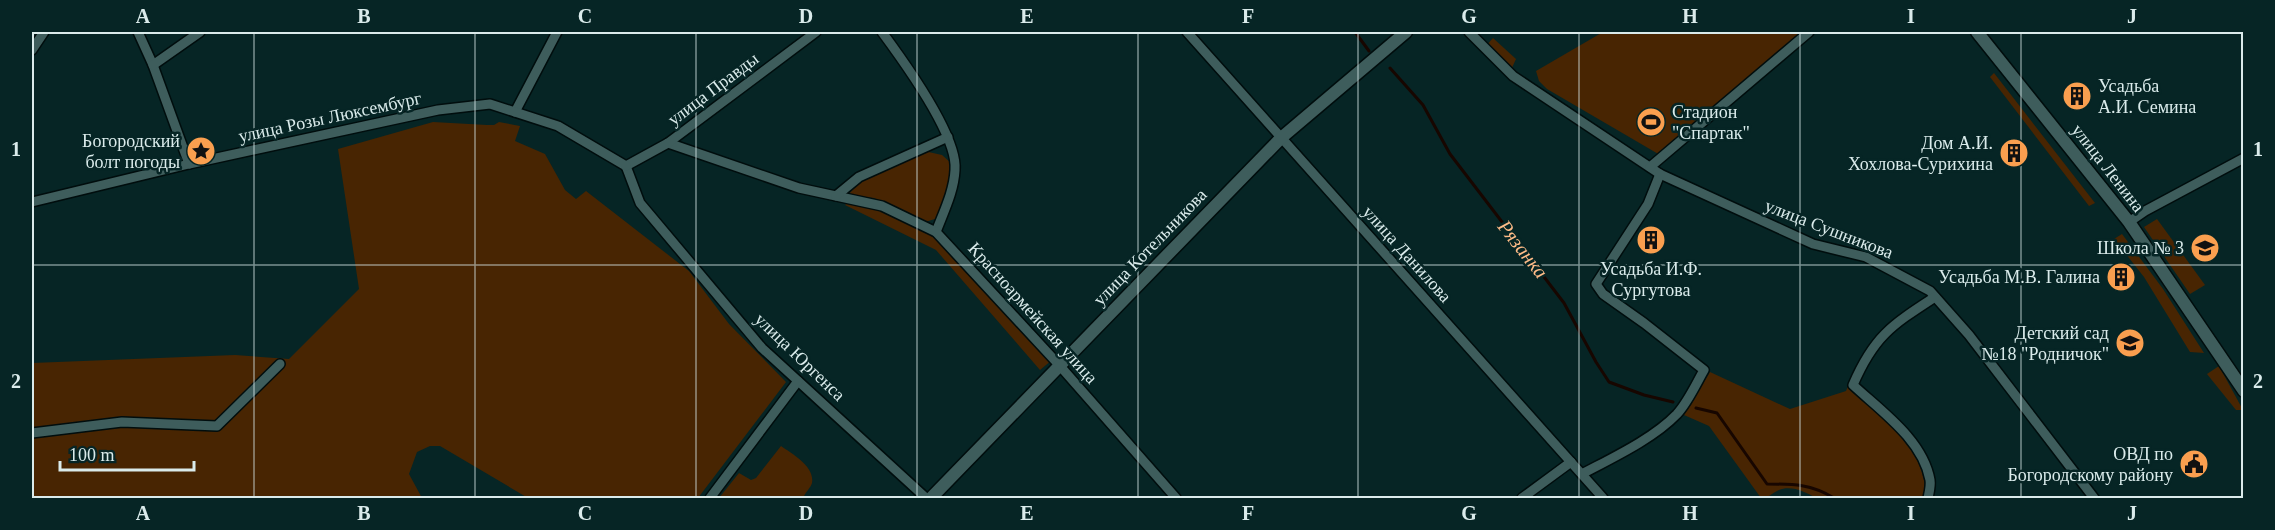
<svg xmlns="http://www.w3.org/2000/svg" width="2275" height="530" viewBox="0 0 2275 530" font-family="Georgia,serif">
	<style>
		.green { fill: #482502 }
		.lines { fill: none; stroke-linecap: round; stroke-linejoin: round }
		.stream { stroke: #170600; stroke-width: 3 }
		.street-casing { stroke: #000d0d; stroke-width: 12 }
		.secondary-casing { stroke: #000d0d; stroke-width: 15 }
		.street { stroke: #3e5d5c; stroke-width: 9 }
		.secondary { stroke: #3e5d5c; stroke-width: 12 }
		.grid { fill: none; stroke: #daebeb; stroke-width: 1.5; stroke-opacity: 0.55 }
		.labels { text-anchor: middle; stroke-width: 5; stroke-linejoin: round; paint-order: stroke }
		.poi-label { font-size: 18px; fill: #daebeb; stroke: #062525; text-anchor: end }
		.street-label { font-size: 18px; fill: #daebeb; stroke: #062525 }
		.water-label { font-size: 20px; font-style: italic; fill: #febc88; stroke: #062525 }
		.neatline { fill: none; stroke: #daebeb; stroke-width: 2 }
		.grid-label { font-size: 20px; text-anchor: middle; font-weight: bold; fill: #daebeb }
	</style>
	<rect width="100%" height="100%" fill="#062525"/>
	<g class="green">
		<path d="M 1603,32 L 1804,32 L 1660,155 L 1547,89 L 1539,81 L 1536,71 Z"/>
		<path d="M 1493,38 L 1516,59 L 1511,70 L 1485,47 Z"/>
		<path d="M 1994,73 L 2095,203 L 2089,206 L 1990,77 Z"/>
		<path d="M 433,122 L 487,125 L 494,125 L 499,122 L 520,126 L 515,141 L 545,154 L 565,190 L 576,199 L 586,191 L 689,271 L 729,324 L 786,382 L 698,498 L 528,498 L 440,446 L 430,446 L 417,452 L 409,474 L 422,498 L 32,498 L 32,363 L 235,355 L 289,359 L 359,289 L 338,149 Z"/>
		<path d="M 924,151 L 942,155 L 952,164 L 948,192 L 938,218 L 922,223 L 874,198 L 848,195 L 862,179 Z"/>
		<path d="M 848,202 L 882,208 L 937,235 L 1052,360 L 1040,370 L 936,250 L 845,205 Z"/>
		<path d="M 2157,219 L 2205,285 L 2190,294 L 2144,227 Z"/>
		<path d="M 2122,234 L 2163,289 L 2204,353 L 2190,352 L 2144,277 L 2114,239 Z"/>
		<path d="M 2219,366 L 2243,410 L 2236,410 L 2207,374 Z"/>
		<path d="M 1710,372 L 1790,409 L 1846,391 L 1848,386 C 1876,412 1916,440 1924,480 C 1926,486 1924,492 1923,498 L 1816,498 C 1806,492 1791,485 1779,490 C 1772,493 1769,498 1761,498 L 1709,426 L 1684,415 Z"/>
		<path d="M 781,446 C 792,454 815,466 812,483 C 811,487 806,492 804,496 L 789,498 L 719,498 L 739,473 L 751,480 L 756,478 Z"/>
	</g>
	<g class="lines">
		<g class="stream">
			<path d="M 1355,32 L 1369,51"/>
			<path d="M 1390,68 L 1423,105 L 1450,154 L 1564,303 L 1596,362 L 1609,382 L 1644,395 L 1673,402"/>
			<path d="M 1696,408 L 1717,413 L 1767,484 C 1794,484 1811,484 1834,498"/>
		</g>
		<g class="street-casing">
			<g id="street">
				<path d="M 138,32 L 153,65 L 189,164"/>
				<path d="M 882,32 C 902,59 958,136 955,170 C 954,191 944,211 936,232"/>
				<path d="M 1187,32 L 1603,498"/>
				<path d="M 1469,32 L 1513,76 L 1660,174 L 1813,244 L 1866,257 L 1930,291 L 1969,335 L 2094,498"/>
				<path d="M 32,50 L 44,32"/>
				<path d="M 153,65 L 200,32"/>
				<path d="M 515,112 L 557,32"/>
				<path d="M 668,143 L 799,188 L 882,206 L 936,232 L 1060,366 L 1176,498"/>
				<path d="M 626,166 L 640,203 L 762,348 L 926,498"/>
				<path d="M 626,166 L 668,143 L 816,32"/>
				<path d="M 1650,167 L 1809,32"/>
				<path d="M 836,196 L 859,177 L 948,137"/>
				<path d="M 32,202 L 189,164 L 438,110 L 490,104 L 558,126 L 626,166"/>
				<path d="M 2129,222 L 2145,211 L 2244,158"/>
				<path d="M 32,433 L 122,422 L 217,426 L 280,364"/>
				<path d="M 1582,474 C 1612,458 1653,439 1677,414 C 1688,402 1696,384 1704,370 L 1644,323 L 1603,294 L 1596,284 L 1648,204 L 1660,174"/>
				<path d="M 710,498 L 798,381"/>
				<path d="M 1522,498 L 1571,462"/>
				<path d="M 1928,498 C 1929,493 1931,486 1930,480 C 1923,440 1881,411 1853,385 C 1874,336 1892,325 1935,297"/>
			</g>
		</g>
		<g class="secondary-casing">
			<g id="secondary">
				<path d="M 1977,32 L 2129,222 L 2244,391"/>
				<path d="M 931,498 L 1281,138 L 1406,32"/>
			</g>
		</g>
		<use href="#street" class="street"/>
		<use href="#secondary" class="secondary"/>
	</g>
	<path class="grid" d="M 254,32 L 254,498M 475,32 L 475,498M 696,32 L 696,498M 917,32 L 917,498M 1138,32 L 1138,498M 1358,32 L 1358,498M 1579,32 L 1579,498M 1800,32 L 1800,498M 2021,32 L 2021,498M 32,265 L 2244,265"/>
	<defs>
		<g id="building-disc" transform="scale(1.5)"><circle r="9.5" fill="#fa9f4f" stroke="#062525"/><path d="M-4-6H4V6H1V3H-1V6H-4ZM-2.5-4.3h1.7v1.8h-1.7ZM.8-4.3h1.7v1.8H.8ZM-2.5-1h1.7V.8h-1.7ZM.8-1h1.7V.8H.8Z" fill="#111"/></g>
		<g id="stadium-disc" transform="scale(1.5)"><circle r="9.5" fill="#fa9f4f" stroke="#062525"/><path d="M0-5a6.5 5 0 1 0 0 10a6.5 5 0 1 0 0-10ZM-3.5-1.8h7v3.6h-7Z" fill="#111"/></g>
		<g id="sight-disc" transform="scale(1.5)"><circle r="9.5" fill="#fa9f4f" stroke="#062525"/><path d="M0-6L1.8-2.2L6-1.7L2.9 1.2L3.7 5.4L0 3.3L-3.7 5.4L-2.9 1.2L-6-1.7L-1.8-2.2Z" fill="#111"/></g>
		<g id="school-disc" transform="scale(1.5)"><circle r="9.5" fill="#fa9f4f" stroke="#062525"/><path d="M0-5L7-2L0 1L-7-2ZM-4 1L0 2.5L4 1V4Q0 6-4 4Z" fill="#111"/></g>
		<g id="civic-disc" transform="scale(1.5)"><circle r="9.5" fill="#fa9f4f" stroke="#062525"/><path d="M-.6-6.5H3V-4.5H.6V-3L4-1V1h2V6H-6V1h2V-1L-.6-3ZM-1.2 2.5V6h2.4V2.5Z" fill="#111"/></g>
	</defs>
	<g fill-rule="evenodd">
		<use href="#building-disc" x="2077" y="96"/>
		<use href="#stadium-disc" x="1651" y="122"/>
		<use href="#sight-disc" x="201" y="151"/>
		<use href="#building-disc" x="2014" y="153"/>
		<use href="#building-disc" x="1651" y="240"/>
		<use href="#school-disc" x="2205" y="248"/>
		<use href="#building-disc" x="2121" y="277"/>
		<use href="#school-disc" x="2130" y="343"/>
		<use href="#civic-disc" x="2194" y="464"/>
	</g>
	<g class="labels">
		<g class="poi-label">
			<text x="2098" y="92" text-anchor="start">Усадьба<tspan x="2098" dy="21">А.И. Семина</tspan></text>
			<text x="1672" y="118" text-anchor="start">Стадион<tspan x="1672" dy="21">"Спартак"</tspan></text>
			<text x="180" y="147">Богородский<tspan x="180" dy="21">болт погоды</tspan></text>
			<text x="1993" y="149">Дом А.И.<tspan x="1993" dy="21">Хохлова-Сурихина</tspan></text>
			<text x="2184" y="254">Школа № 3</text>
			<text x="1651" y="275" text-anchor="middle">Усадьба И.Ф.<tspan x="1651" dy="21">Сургутова</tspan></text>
			<text x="2100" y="283">Усадьба М.В. Галина</text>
			<text x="2109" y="339">Детский сад<tspan x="2109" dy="21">№18 "Родничок"</tspan></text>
			<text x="2173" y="460">ОВД по<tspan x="2173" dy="21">Богородскому району</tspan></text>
		</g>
		<g class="street-label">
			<text transform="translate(713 89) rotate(-37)" y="6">улица Правды</text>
			<text transform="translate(330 117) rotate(-12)" y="6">улица Розы Люксембург</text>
			<text transform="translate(2108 168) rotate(52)" y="6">улица Ленина</text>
			<text transform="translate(1829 229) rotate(21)" y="6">улица Сушникова</text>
			<text transform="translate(1150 247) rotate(-46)" y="6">улица Котельникова</text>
			<text transform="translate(1407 254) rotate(48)" y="6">улица Данилова</text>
			<text transform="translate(1033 313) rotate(48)" y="6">Красноармейская улица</text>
			<text transform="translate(800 357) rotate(44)" y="6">улица Юргенса</text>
		</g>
		<g class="water-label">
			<text transform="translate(1523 249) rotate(52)" y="7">Рязанка</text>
		</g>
	</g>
	<rect width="2275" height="530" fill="none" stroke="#062525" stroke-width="66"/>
	<path d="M60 461v9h134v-9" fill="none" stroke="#daebeb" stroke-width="3"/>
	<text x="69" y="461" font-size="18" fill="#daebeb" stroke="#062525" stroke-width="4.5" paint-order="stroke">100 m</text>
	<rect x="33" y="33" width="2209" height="464" class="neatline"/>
	<g class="grid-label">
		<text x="143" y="23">A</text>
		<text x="364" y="23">B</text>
		<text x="585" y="23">C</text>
		<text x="806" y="23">D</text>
		<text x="1027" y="23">E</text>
		<text x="1248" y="23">F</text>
		<text x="1469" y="23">G</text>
		<text x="1690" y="23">H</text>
		<text x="1911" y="23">I</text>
		<text x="2132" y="23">J</text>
		<text x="16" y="156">1</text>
		<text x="2258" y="156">1</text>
		<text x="16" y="388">2</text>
		<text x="2258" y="388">2</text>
		<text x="143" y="520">A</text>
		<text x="364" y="520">B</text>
		<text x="585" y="520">C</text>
		<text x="806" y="520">D</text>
		<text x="1027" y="520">E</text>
		<text x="1248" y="520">F</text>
		<text x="1469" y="520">G</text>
		<text x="1690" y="520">H</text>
		<text x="1911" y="520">I</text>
		<text x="2132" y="520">J</text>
	</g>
</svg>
